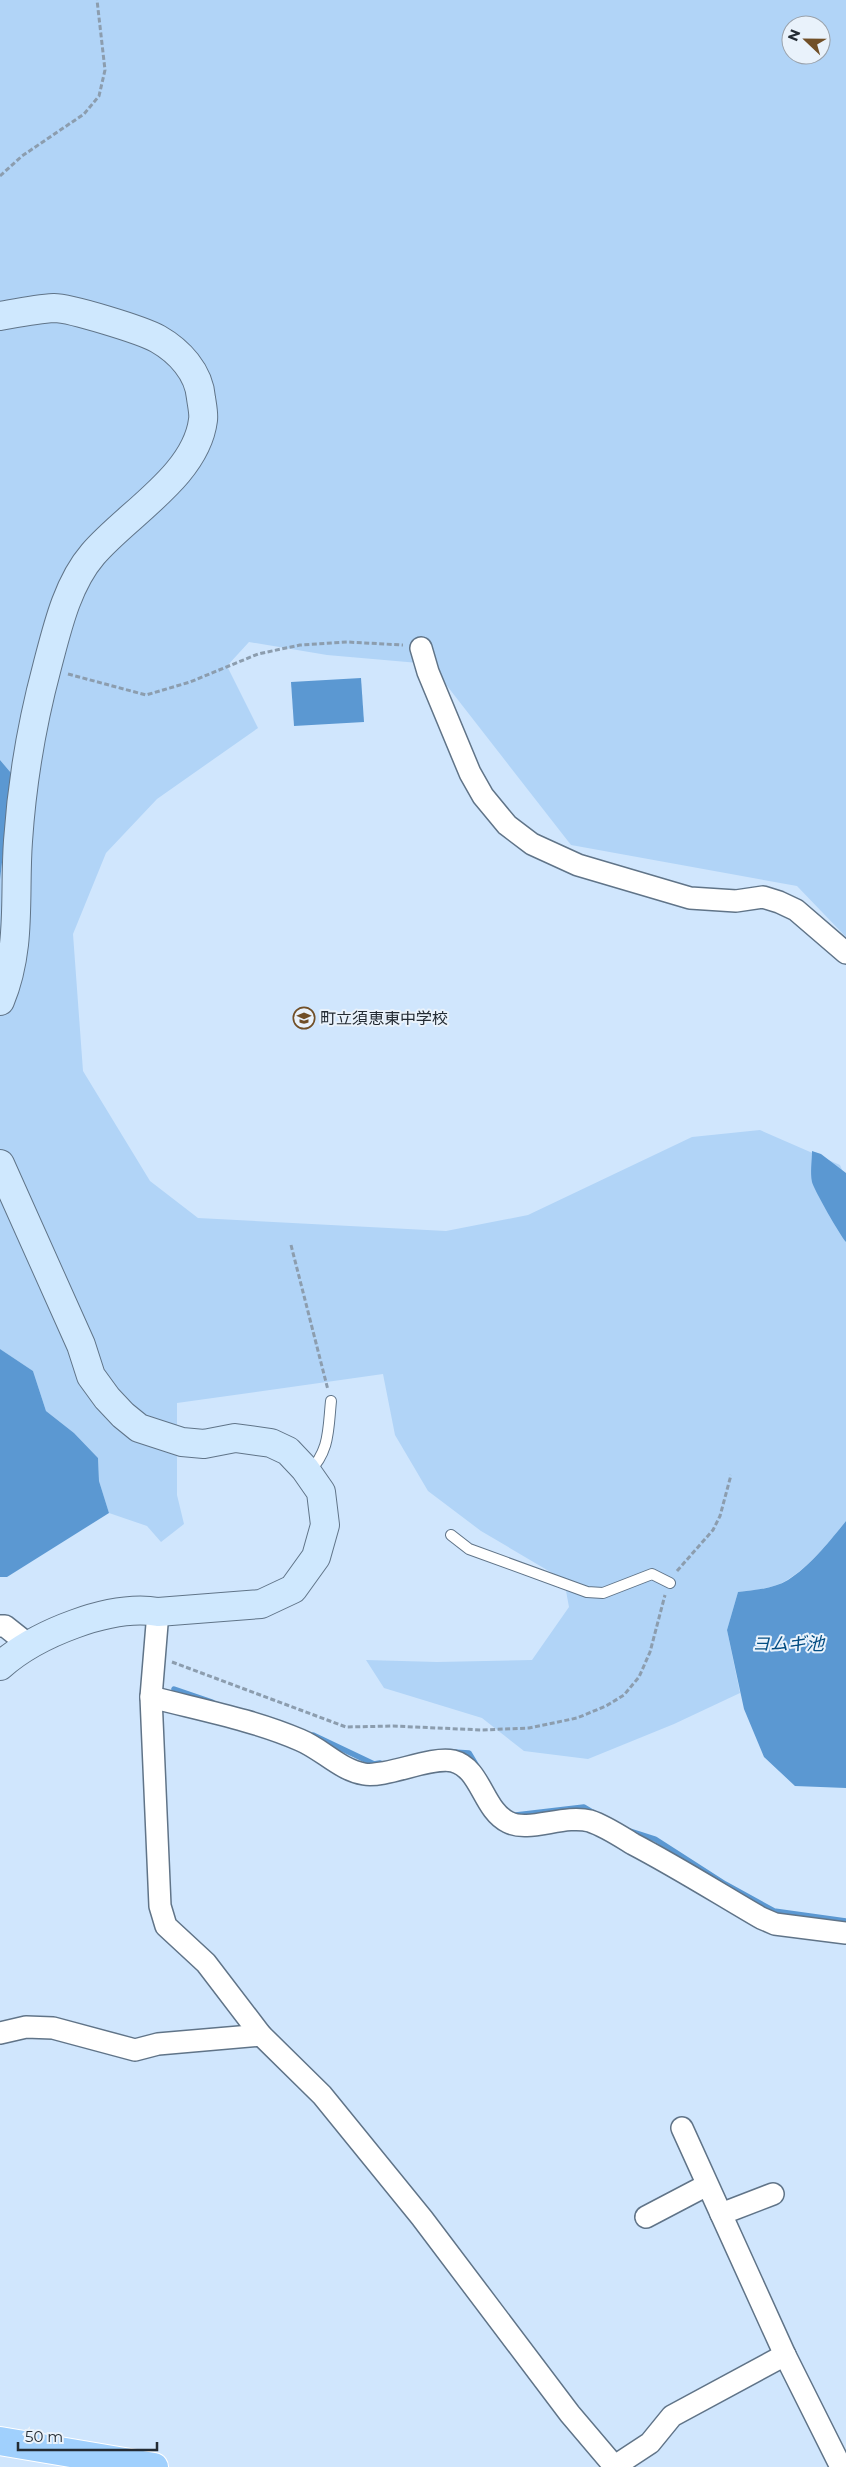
<svg xmlns="http://www.w3.org/2000/svg" width="846" height="2467" viewBox="0 0 846 2467" font-family="Montserrat,'Noto Sans JP',sans-serif">
	<style>
		.green { fill: #b1d4f7; fill-rule: evenodd }
		.water { fill: #5b98d2 }
		.lines { fill: none; stroke-linecap: round; stroke-linejoin: round }
		.stream { stroke: #5b98d2; stroke-width: 5.5 }
		.lane-casing { stroke: #607488; stroke-width: 12 }
		.street-casing { stroke: #607488; stroke-width: 24 }
		.secondary-casing { stroke: #607488; stroke-width: 30 }
		.primary-casing { stroke: #fff; stroke-width: 30 }
		.path { stroke: #8c9dae; stroke-width: 3; stroke-dasharray: 5 2.5; stroke-linecap: butt }
		.lane { stroke: #fff; stroke-width: 10 }
		.street { stroke: #fff; stroke-width: 21 }
		.secondary { stroke: #cfe8fe; stroke-width: 28 }
		.primary { stroke: #a0d0fd; stroke-width: 28 }
		.labels { text-anchor: middle; stroke-width: 4; stroke-linejoin: round; paint-order: stroke }
		.poi-label { font-size: 16px; fill: #232b33; stroke: #e9f2fb; text-anchor: start }
		.water-label { font-size: 18px; font-style: italic; fill: #034d83; stroke: #e9f2fb }
	</style>
	<rect width="100%" height="100%" fill="#d0e6fd"/>
	<path class="green" d="M 0,0 L 846,0 L 846,937 L 797,886 L 571,845 L 430,664 L 327,655 L 249,642 L 227,666 L 258,728 L 157,799 L 106,853 L 73,934 L 83,1071 L 150,1181 L 198,1218 L 446,1231 L 528,1215 L 692,1137 L 760,1130 L 840,1165 L 846,1179 L 846,1521 C 830,1541 809,1567 787,1580 C 773,1589 754,1590 738,1592 L 727,1630 L 740,1693 L 674,1724 L 588,1759 L 524,1751 L 482,1718 L 384,1688 L 366,1660 L 437,1662 L 532,1660 L 569,1607 L 564,1580 L 481,1531 L 428,1491 L 395,1435 L 383,1374 L 177,1403 L 177,1495 L 184,1524 L 161,1542 L 147,1526 L 109,1513 L 99,1481 L 98,1458 L 74,1433 L 46,1411 L 33,1371 L 0,1349 L 0,880 L 4,845 L 17,780 L 0,760 ZM 791,25 L 821,25 L 821,55 L 791,55 Z"/>
	<g class="water">
		<path d="M 361,678 L 364,722 L 294,726 L 291,682 Z"/>
		<path d="M 0,760 L 17,780 L 4,845 L 0,880 Z"/>
		<path d="M 812,1151 L 821,1154 L 846,1173 L 846,1242 C 841,1237 813,1188 812,1182 C 810,1172 812,1161 812,1151 Z"/>
		<path d="M 0,1349 L 33,1371 L 46,1411 L 74,1433 L 98,1458 L 99,1481 L 109,1513 L 7,1577 L 0,1577 Z"/>
		<path d="M 846,1521 L 846,1788 L 795,1786 L 764,1757 L 744,1709 L 727,1630 L 738,1592 C 754,1590 773,1589 788,1580 C 809,1567 830,1541 846,1521 Z"/>
	</g>
	<g class="lines">
		<g class="stream">
			<path d="M 174,1689 L 212,1702"/>
			<path d="M 313,1735 L 374,1764 L 380,1763"/>
			<path d="M 453,1752 L 469,1753 L 478,1768"/>
			<path d="M 516,1815 L 584,1807 L 594,1813"/>
			<path d="M 627,1830 L 655,1839 L 725,1884 L 774,1911 L 846,1921"/>
		</g>
		<g class="lane-casing">
			<g id="lane">
				<path d="M 308,1473 C 330,1451 328,1430 331,1401"/>
				<path d="M 451,1535 L 469,1549 L 587,1592 L 603,1593 L 652,1574 L 670,1583"/>
			</g>
		</g>
		<g class="street-casing">
			<g id="street">
				<path d="M 421,648 L 428,672 L 470,773 L 483,796 L 507,825 L 532,844 L 578,865 L 690,898 L 736,901 L 763,897 L 779,902 L 796,910 L 846,953"/>
				<path d="M 158,1612 L 151,1697 L 160,1906 L 166,1926 L 206,1963 L 261,2035 L 322,2095 L 422,2218 L 570,2414 L 615,2467"/>
				<path d="M 0,1626 L 5,1626 L 29,1645"/>
				<path d="M 151,1697 C 201,1710 254,1720 300,1740 C 322,1749 340,1770 364,1774 C 386,1778 430,1756 453,1761 C 481,1768 483,1810 508,1822 C 528,1833 564,1814 590,1821 C 605,1826 620,1836 633,1844 C 677,1867 718,1893 761,1918 L 775,1924 L 846,1933"/>
				<path d="M 0,2033 L 26,2027 L 53,2028 L 135,2050 L 158,2044 L 261,2035"/>
				<path d="M 682,2128 L 785,2355 L 841,2467"/>
				<path d="M 721,2214 L 773,2194"/>
				<path d="M 646,2217 L 707,2185"/>
				<path d="M 615,2466 L 650,2443 L 672,2416 L 785,2355"/>
			</g>
		</g>
		<g class="secondary-casing">
			<g id="secondary">
				<path d="M 0,316 C 17,313 36,309 54,308 C 70,308 142,330 158,339 C 179,351 199,372 201,398 C 202,405 204,414 203,420 C 196,476 127,514 93,554 C 67,584 57,629 47,667 C 32,723 22,782 18,841 C 14,896 22,948 0,1001"/>
				<path d="M 0,1164 L 81,1345 L 91,1376 L 107,1398 L 123,1415 L 139,1428 L 182,1442 L 204,1444 L 235,1438 L 271,1443 L 288,1451 L 305,1469 L 321,1492 L 325,1525 L 316,1557 L 293,1589 L 261,1604 L 158,1612 C 110,1604 36,1634 0,1666"/>
			</g>
		</g>
		<g class="primary-casing">
			<path id="primary" d="M 0,2441 L 154,2467"/>
		</g>
		<g class="path">
			<path d="M 0,176 L 22,156 L 84,114 L 99,96 L 105,70 L 97,0"/>
			<path d="M 68,674 L 146,695 L 190,682 L 258,654 L 300,645 L 347,642 L 403,645"/>
			<path d="M 291,1245 L 328,1390"/>
			<path d="M 677,1571 L 713,1530 L 720,1516 L 731,1475"/>
			<path d="M 172,1662 L 346,1727 L 393,1726 L 482,1730 L 529,1728 L 577,1718 L 606,1706 L 624,1695 L 639,1677 L 650,1652 L 665,1595"/>
		</g>
		<use href="#lane" class="lane"/>
		<use href="#street" class="street"/>
		<use href="#secondary" class="secondary"/>
		<use href="#primary" class="primary"/>
	</g>
	<defs>
		<g id="school-ring" transform="scale(1.125)"><circle r="9.5" fill="#e9f2fb" stroke="#714f27" stroke-width="1.5"/><path d="M0-5L7-2L0 1L-7-2ZM-4 1L0 2.5L4 1V4Q0 6-4 4Z" fill="#714f27"/></g>
	</defs>
	<g fill-rule="evenodd">
		<use href="#school-ring" x="304" y="1018"/>
	</g>
	<g class="labels">
		<g class="poi-label">
			<text x="320" y="1024">町立須恵東中学校</text>
		</g>
		<g class="water-label">
			<text x="788" y="1650">ヨムギ池</text>
		</g>
	</g>
	<g transform="translate(806 40) rotate(292)"><circle r="24" fill="#e9f2fb" stroke="#9aa2ab"/>
	<path d="M0-4L9 19L0 12L-9 19Z" fill="#714f27"/>
	<text y="-8" font-size="14" font-weight="bold" text-anchor="middle" fill="#232b33">N</text>
	</g>
	<path d="M18 2442v8h139v-8" fill="none" stroke="#232b33" stroke-width="2.5"/>
	<text x="25" y="2442" font-size="15" fill="#232b33" stroke="#e9f2fb" stroke-width="4" paint-order="stroke">50 m</text>
</svg>
